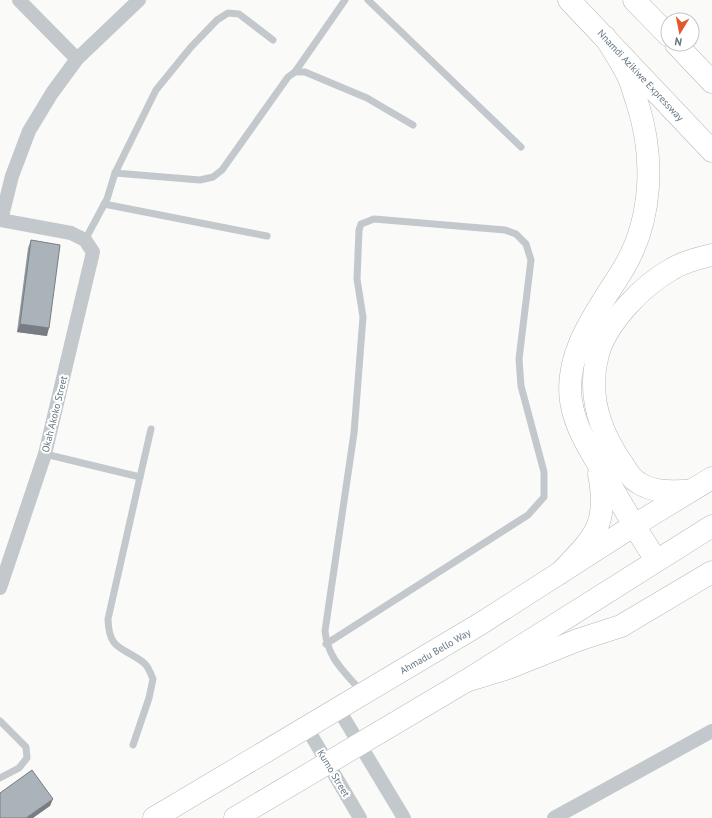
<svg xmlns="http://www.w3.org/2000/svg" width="712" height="818" viewBox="0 0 712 818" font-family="'PT Sans',sans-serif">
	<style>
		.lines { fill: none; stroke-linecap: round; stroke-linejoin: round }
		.primary-casing { stroke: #b5babe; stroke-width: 23 }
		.highway-casing { stroke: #b4b9bd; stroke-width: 23 }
		.lane { stroke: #c3c8cc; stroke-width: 7 }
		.street { stroke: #c3c8cc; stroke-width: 14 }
		.primary { stroke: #fff; stroke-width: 22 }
		.highway { stroke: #fff; stroke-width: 22 }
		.wall { fill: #929a9f }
		.shaded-wall { fill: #777d82 }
		.building { fill: #aab3b9; stroke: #777d82 }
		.labels { text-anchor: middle; stroke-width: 4; stroke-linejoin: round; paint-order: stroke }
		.street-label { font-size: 10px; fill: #657683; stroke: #fff }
	</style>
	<rect width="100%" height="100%" fill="#fafaf8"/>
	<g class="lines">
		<g class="primary-casing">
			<g id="primary">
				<path d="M 154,818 L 480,624 L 633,526 L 712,478"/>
				<path d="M 235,818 L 466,681 L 712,526"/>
			</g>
		</g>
		<g class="highway-casing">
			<g id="highway">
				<path d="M 569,0 L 712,151"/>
				<path d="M 634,0 L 668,35"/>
				<path d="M 605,37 C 613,50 622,63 628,76 C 632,84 634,94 637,102 C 655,157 653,221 622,271 C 598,310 564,352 571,401 C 575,427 589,449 603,472 C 620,502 637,531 656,560"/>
				<path d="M 676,44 L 712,82"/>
				<path d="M 689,491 C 673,491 654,493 639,483 C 631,479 626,470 622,463 C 599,430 587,394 598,354 C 607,322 643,285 672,269 C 683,262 699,258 712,255"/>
				<path d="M 560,573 C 594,537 609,526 599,474"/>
				<path d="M 466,681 L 508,668 L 578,640 L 621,626 L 712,572"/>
			</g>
		</g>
		<g class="lane">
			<path d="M 368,0 L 521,147"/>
			<path d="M 295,72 L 345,0"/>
			<path d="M 115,173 L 200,180 L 213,177 L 222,170 L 288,77 L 295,72 L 305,72 L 367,98 L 413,125"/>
			<path d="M 104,204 L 267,236"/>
			<path d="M 85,240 L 107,199 L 115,173 L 156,90 L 191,47 L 217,20 L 228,13 L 239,14 L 273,40"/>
			<path d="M 45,454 L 140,477 L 108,619 C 109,652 123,646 144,663 C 148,666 151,674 153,679 L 149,698 L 133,745"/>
			<path d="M 140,477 L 151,429"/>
			<path d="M 326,644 L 528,515 L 544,497 L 544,472 L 521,386 L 519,359 L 531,260 L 526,244 L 516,234 L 505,230 L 374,219 L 361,224 L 359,230 L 357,279 L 363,317 L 354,433 L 325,631 C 328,659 344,671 361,691"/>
			<path d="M 0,721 L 26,747 L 27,758 L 19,768 L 0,778"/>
		</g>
		<g class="street">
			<path d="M 19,0 L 77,59"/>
			<path d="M 0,220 L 71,233 L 85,240 L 93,252 L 45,454 L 0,588"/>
			<path d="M 1,220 L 12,176 L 29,131 L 52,93 L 77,59 L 139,0"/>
			<path d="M 339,710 L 404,818"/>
			<path d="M 307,728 L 360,818"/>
			<path d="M 554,818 L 712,731"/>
		</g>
		<use href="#primary" class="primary"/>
		<use href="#highway" class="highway"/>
	</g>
	<path class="wall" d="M 31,240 L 47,336 L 17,332 L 28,248 Z"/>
	<g class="shaded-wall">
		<path d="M 20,324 L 49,328 L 47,336 L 17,332 Z"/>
		<path d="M 53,799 L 50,806 L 33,818 L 26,818 Z"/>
	</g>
	<g class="building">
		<path d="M 31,240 L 60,245 L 49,328 L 20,324 Z"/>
		<path d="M 32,770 L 53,799 L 26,818 L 0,818 L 0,793 Z"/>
	</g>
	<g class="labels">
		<g class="street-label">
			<text transform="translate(641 75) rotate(47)" y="4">Nnamdi Azikiwe Expressway</text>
			<text transform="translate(54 414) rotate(-76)" y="4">Okah Akoko Street</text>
			<text transform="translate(435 651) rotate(-30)" y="4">Ahmadu Bello Way</text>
			<text transform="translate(334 773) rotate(59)" y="4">Kumo Street</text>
		</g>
	</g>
	<g transform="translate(680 32) rotate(190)"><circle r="19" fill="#ffffff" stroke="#c1c8cd"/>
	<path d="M0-3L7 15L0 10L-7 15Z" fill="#e4572e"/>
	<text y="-6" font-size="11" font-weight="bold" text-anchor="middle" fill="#657683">N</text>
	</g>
</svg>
